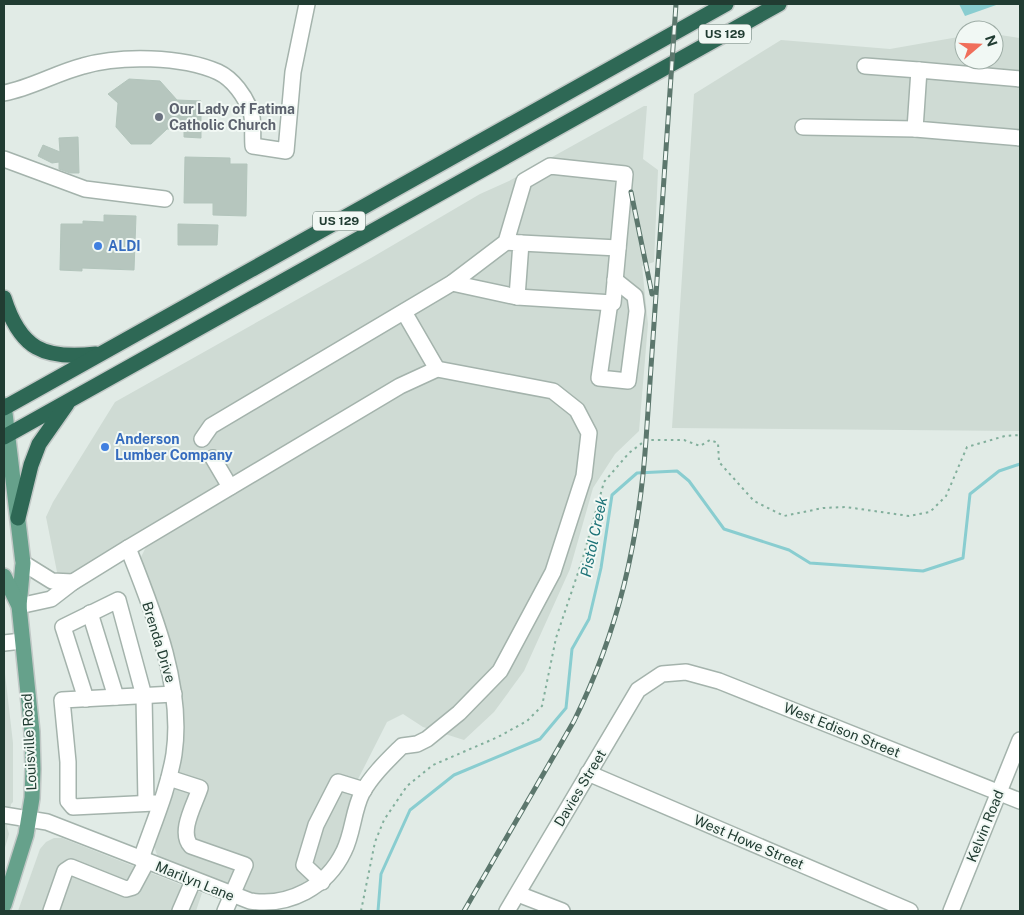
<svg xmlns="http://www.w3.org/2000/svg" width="1024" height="915" viewBox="0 0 1024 915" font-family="'Public Sans',sans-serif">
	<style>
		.built { fill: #cfdbd4 }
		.water { fill: #89cdd0 }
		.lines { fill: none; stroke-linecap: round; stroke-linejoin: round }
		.stream { stroke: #89cdd0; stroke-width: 3 }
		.building { fill: #b6c6be; stroke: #b3c5bc }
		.minor-casing { stroke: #a4b3ac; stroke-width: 18 }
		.major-casing { stroke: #c1c8c6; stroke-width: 18 }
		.highway-casing { stroke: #c1c8c6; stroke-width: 18 }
		.path { stroke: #82af9c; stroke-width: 2; stroke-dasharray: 2.5 4; stroke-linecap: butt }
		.minor { stroke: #fff; stroke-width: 15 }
		.major { stroke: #66a18b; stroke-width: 15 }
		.highway { stroke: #2e6855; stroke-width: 15 }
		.rail-casing { stroke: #5c776d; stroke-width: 5 }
		.rail { stroke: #f1f8f4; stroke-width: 3; stroke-dasharray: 9; stroke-linecap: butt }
		.worship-dot { fill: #6b7280; stroke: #f1f8f4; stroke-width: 2 }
		.shop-dot { fill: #3f7fe0; stroke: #f1f8f4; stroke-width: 2 }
		.labels { text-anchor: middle; stroke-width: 4; stroke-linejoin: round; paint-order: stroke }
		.shield { fill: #f1f8f4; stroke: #5f746c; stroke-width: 1 }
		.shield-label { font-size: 12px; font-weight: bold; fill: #213c32 }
		.worship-label { font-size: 14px; font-weight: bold; fill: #5b616d; stroke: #f1f8f4; text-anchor: start }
		.shop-label { font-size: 14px; font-weight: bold; fill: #366cbe; stroke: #f1f8f4; text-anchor: start }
		.street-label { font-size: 14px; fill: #213c32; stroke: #f1f8f4 }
		.water-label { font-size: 15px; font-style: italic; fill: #1c7277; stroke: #f1f8f4 }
	</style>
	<rect width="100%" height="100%" fill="#e1ebe6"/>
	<g class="built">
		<path d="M 994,34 L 1020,38 L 1020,431 L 672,428 L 694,94 L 781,40 L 890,49 L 964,36 L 964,60 L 994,60 Z"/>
		<path d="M 644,106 L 647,106 L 643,159 L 658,170 L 654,262 L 642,266 L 648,324 L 639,431 L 615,454 L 593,488 L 570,569 L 524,671 L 494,712 L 464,740 L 423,727 L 403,714 L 387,722 L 351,793 L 352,797 L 339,844 L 333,857 L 321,873 L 302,887 L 265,896 L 247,894 L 165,861 L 157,855 L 153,843 L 175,790 L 180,769 L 183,700 L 175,661 L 141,564 L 141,557 L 147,545 L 74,575 L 58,577 L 46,517 L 53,502 L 115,402 L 371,258 L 480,194 L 509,181 Z"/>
		<path d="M 4,665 L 13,743 L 13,802 L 11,804 L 7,827 L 9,834 L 4,851 Z"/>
		<path d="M 54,838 L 62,838 L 202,893 L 196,911 L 18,911 L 40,849 L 46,842 Z"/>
	</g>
	<path class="water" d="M 959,4 L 999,4 L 965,16 Z"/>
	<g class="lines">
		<path class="stream" d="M 378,911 L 381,874 L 410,810 L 454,775 L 540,739 L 566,708 L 572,649 L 589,619 L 601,568 L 612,495 L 637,473 L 677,471 L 689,481 L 724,529 L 789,550 L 810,563 L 923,571 L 963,558 L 970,494 L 999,471 L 1020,464"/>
	</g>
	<g class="building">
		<path d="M 129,79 L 160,81 L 177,100 L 201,101 L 201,138 L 184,137 L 184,129 L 167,129 L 151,144 L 131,144 L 116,127 L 118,103 L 108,94 Z"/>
		<path d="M 78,137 L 79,173 L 70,173 L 59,169 L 59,162 L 52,163 L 38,156 L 43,145 L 60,152 L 59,138 Z"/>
		<path d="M 185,157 L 230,158 L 230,164 L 247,164 L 246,216 L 213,215 L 213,203 L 184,203 Z"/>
		<path d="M 104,215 L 136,216 L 134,270 L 82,268 L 82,271 L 60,270 L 61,224 L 83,224 L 83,221 L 104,222 Z"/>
		<path d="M 178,224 L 218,225 L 217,245 L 178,245 Z"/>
	</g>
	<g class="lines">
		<g class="minor-casing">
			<g id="minor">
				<path d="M 865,66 L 919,70"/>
				<path d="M 1020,79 L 919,70 L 915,129 L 1020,138"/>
				<path d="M 4,93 C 31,88 56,73 83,66 C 120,55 182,56 218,72 C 233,79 245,96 251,112 C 254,121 252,135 253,146 L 286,151 L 293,72 L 307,4"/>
				<path d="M 803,127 L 915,129"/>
				<path d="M 4,159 L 85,189 L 165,199"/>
				<path d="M 521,243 L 618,248"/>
				<path d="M 452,283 L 517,297 L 521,243 L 506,242"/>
				<path d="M 610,302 L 599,378 L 628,381 L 637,311 L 635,296 L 615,280"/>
				<path d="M 404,312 L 437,369"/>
				<path d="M 202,439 L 211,426 L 452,283 L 506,242 L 524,181 L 550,166 L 625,174 L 613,303 L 517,297"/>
				<path d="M 213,458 L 230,487"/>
				<path d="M 23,563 L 52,581 L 73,582"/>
				<path d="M 19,606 L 51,599 L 73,582 L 128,548 C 153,611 184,686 174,754 C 168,791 153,824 141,859"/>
				<path d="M 90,613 L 116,697"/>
				<path d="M 4,643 L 22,641"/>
				<path d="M 86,699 L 63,627 L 118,600 L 144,696 L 146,802"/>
				<path d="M 588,773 L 910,911"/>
				<path d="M 169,778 L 200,788 C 195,804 178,832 191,846 L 245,865 L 225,911"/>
				<path d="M 155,803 L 73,807 L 68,801 L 68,762 L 62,700 L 174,694"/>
				<path d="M 4,815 L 47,822 L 250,901 C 289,907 327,887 344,851 C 353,833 353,811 362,793 C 372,775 388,760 402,746 L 417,744 L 427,739 L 459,713 L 500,671 L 553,572 L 584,476 L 589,433 L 577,410 L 553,391 L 437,369 L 400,386 L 128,548"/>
				<path d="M 322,882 L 304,865 L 316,825 L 338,782 L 364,790"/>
				<path d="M 518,894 L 562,911"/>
				<path d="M 51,911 L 65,871 L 71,867 L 126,889 L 133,887 L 147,861"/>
				<path d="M 180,911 L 193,881"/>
				<path d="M 507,911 L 638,690 L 662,674 L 686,672 L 719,681 L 1020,801"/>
				<path d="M 951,911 L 1020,740"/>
			</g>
		</g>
		<g class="major-casing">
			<g id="major">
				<path d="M 4,405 L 23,563 L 19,606 L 32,732 L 33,769 L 32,798 L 26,835 L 4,905"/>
				<path d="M 4,576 L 19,606"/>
			</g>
		</g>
		<g class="highway-casing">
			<g id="highway">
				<path d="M 4,298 C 20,349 44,360 96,354"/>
				<path d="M 4,408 L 726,4"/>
				<path d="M 4,437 L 779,4"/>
				<path d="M 18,518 L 31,465 L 39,444 L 67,404"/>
			</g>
		</g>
		<path class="path" d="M 361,911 L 375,842 L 384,820 L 407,786 L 433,765 L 498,737 L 527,721 L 542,706 L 556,638 L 582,561 L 604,482 L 629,453 L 646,440 L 684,440 L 700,446 L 710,440 L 718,443 L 719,462 L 754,501 L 784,516 L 823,508 L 846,507 L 909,516 L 930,512 L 946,496 L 967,447 L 1005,436 L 1020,435"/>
		<use href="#minor" class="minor"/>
		<use href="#major" class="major"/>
		<use href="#highway" class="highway"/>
		<g class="rail-casing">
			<g id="rail">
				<path d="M 631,192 L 652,294"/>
				<path d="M 464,911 L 574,721 C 619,630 639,540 646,440 L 676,4"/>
			</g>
		</g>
		<use href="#rail" class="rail"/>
	</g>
	<circle class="worship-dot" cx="159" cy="117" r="5"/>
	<g class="shop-dot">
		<circle cx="98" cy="246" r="5"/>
		<circle cx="105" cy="447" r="5"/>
	</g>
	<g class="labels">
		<g class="shield">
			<rect x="699" y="24.5" width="52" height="19" rx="4"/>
			<rect x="313" y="211.5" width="52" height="19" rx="4"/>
		</g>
		<g class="shield-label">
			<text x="725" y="38">US 129</text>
			<text x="339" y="225">US 129</text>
		</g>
		<g class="worship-label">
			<text x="169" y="114">Our Lady of Fatima<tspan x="169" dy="16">Catholic Church</tspan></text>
		</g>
		<g class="shop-label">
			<text x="108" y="251">ALDI</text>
			<text x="115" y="444">Anderson<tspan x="115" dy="16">Lumber Company</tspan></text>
		</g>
		<g class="street-label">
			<text transform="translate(159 642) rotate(73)" y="5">Brenda Drive</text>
			<text transform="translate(842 730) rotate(22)" y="5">West Edison Street</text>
			<text transform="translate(29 742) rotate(-93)" y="5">Louisville Road</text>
			<text transform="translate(580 788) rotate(-59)" y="5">Davies Street</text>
			<text transform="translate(985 826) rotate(-68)" y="5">Kelvin Road</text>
			<text transform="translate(749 842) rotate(23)" y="5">West Howe Street</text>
			<text transform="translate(195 881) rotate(22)" y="5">Marilyn Lane</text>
		</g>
		<g class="water-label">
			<text transform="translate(594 537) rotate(-78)" y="5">Pistol Creek</text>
		</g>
	</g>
	<rect width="1024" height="915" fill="none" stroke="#213c32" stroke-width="10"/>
	<g transform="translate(979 45) rotate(71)"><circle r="24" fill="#f1f8f4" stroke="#9eada6"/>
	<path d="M0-4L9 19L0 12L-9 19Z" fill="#f06e5a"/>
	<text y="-8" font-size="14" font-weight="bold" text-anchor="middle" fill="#213c32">N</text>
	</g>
</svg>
